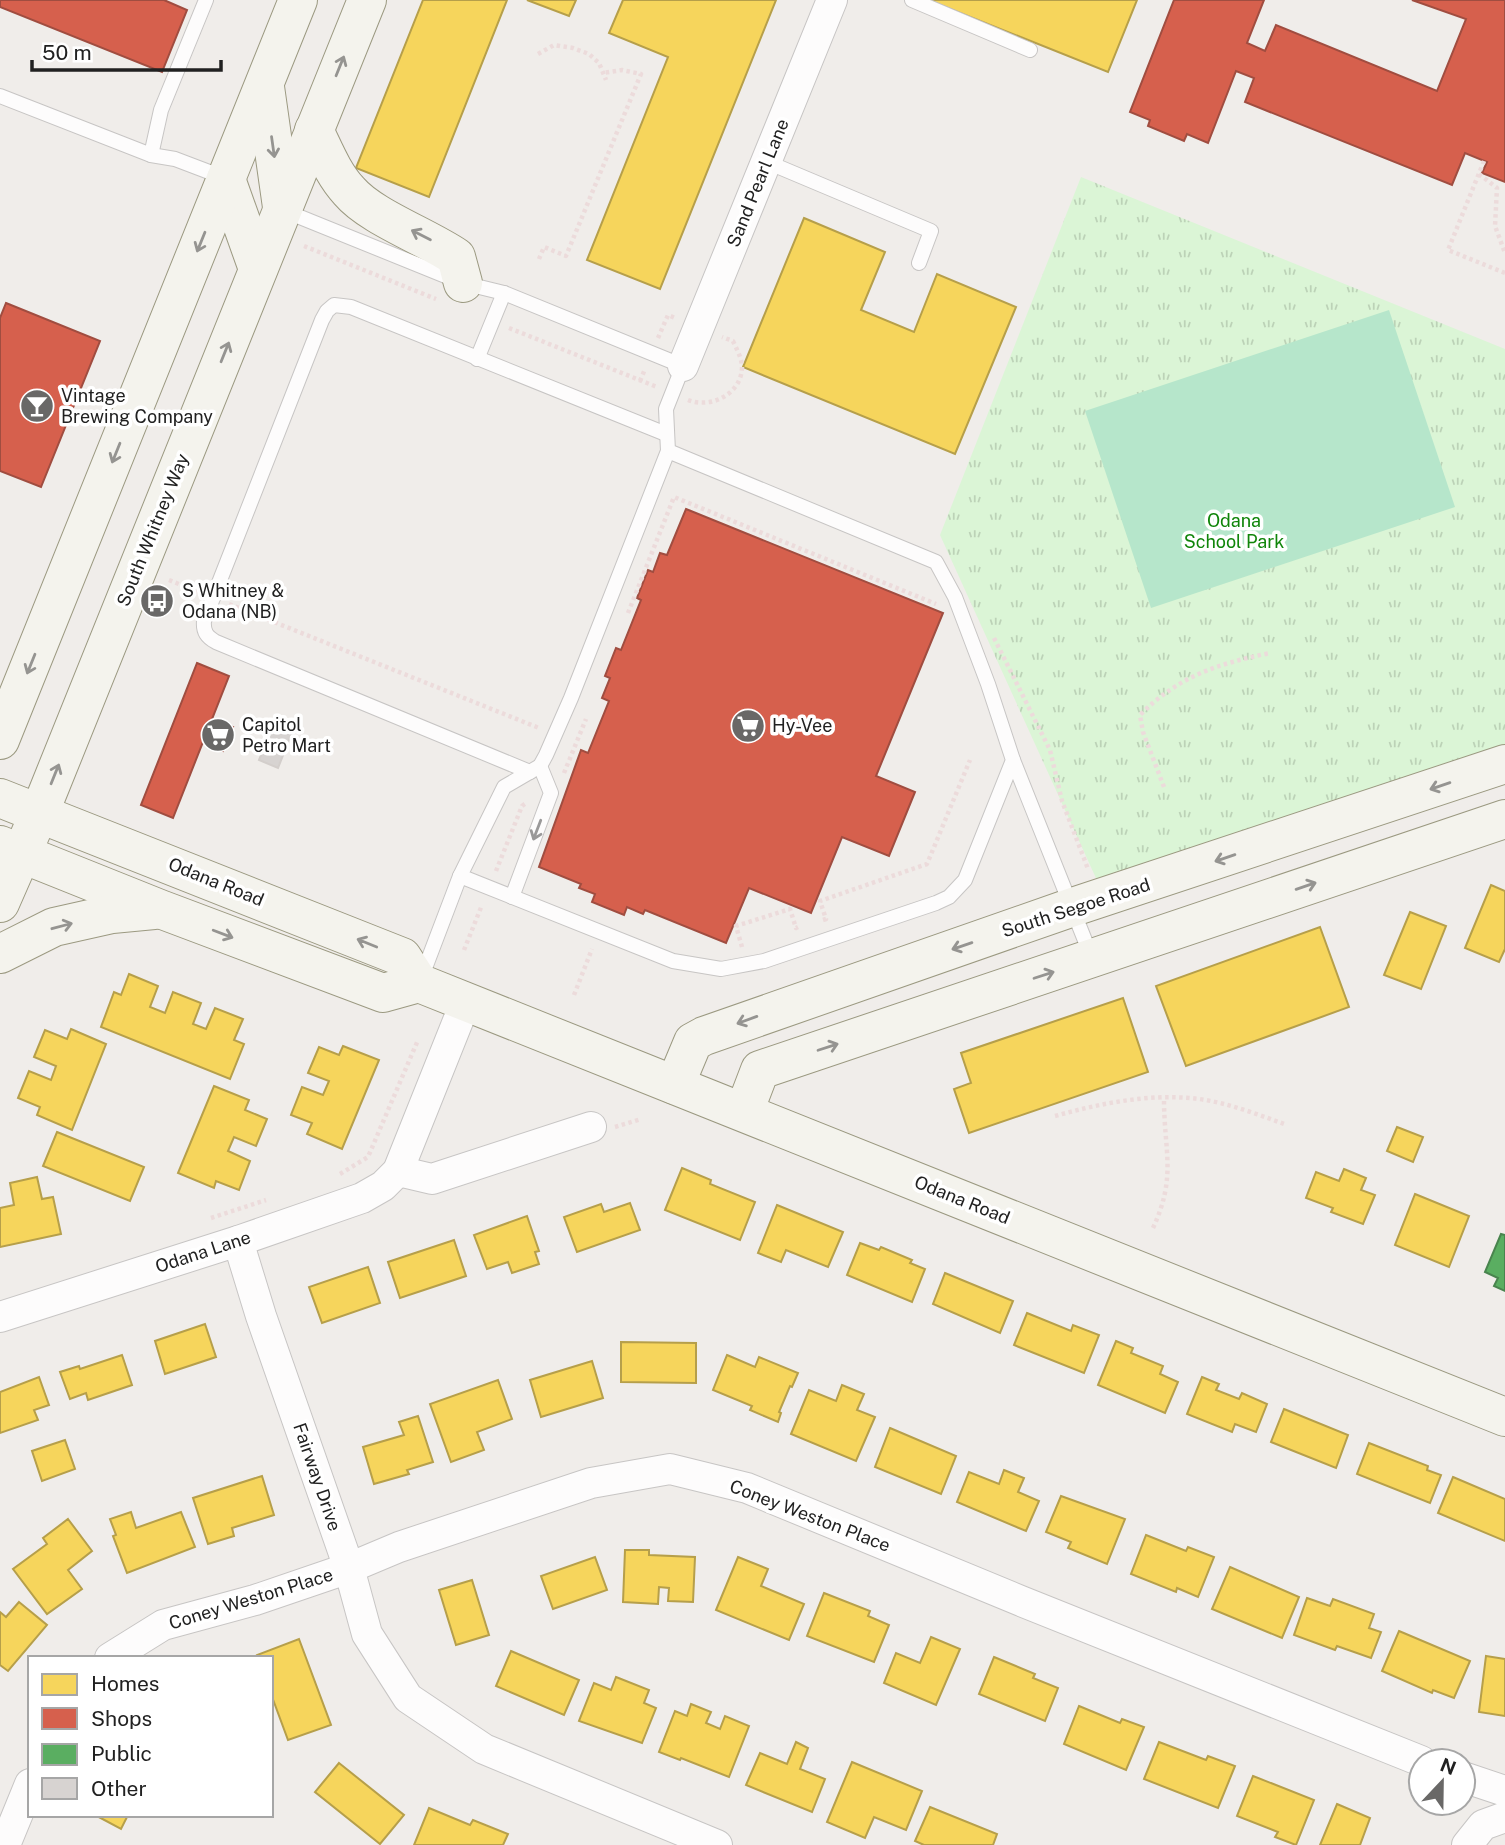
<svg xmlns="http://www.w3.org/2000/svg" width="1505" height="1845" viewBox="0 0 1505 1845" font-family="'Public Sans',sans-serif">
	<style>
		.park { fill: url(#park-tufts) }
		.pitch { fill: #b6e6cb }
		.homes { fill: #f6d55c; stroke: #b69f4a; stroke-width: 2 }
		.shops { fill: #d6604d; stroke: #a04d40; stroke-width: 2 }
		.public { fill: #5aae61; stroke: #49844e; stroke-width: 2 }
		.building { fill: #d7d3d1; stroke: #d3cecb; stroke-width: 2 }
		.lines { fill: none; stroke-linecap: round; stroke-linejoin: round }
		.lane-casing { stroke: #c7c5c4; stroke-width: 16 }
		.street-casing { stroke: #c7c5c4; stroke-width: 32 }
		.secondary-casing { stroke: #9b9981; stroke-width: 40 }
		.path { stroke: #ecdbdb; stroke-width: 4.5; stroke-dasharray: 3.5 3.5; stroke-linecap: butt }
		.lane { stroke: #fdfcfc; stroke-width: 14 }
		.street { stroke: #fdfcfc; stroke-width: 30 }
		.secondary { stroke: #f4f3ed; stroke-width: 38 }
		.oneway { stroke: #959491 }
		.oneway2 { stroke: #9a9999 }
		.labels { text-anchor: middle; stroke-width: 7; stroke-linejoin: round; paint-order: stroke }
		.street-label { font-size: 18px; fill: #212121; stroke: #fff }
		.poi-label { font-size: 18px; fill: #212121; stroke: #fff; text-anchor: start }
		.park-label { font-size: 18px; fill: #10850a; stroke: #fff }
	</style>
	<defs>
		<pattern id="park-tufts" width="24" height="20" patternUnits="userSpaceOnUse" patternTransform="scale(1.75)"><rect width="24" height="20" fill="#dbf5d6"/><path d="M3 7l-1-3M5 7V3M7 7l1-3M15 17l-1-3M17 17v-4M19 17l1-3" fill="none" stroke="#bcd2b7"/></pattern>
	</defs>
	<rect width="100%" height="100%" fill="#f0edea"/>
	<path class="park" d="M 1081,177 L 1505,349 L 1505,764 L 1105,898 L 940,535 Z"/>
	<path class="pitch" d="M 1389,310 L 1455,507 L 1151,608 L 1085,411 Z"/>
	<g class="homes">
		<path d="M 423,0 L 507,0 L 429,197 L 356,168 Z"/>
		<path d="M 527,0 L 576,0 L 569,16 Z"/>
		<path d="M 623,0 L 776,0 L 660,289 L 587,260 L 668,57 L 609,33 Z"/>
		<path d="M 928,0 L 1137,0 L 1108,72 Z"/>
		<path d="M 804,218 L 885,252 L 861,310 L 914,332 L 937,274 L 1016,307 L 955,454 L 743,367 Z"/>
		<path d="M 1491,885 L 1505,891 L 1505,949 L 1499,962 L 1465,948 Z"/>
		<path d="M 1410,912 L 1446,926 L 1421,989 L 1384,975 Z"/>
		<path d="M 1320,927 L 1349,1007 L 1186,1066 L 1156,986 Z"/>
		<path d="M 129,974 L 158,986 L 150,1007 L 165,1013 L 173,992 L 201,1003 L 193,1024 L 206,1029 L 215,1008 L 243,1019 L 234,1040 L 244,1044 L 230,1079 L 101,1027 L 114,992 L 121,995 Z"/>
		<path d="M 1123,998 L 1148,1072 L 969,1133 L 954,1089 L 971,1083 L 961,1053 Z"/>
		<path d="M 71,1029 L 106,1044 L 72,1130 L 37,1115 L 40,1107 L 18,1098 L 29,1071 L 51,1080 L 56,1066 L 34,1057 L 45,1030 L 67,1039 Z"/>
		<path d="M 343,1046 L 379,1060 L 342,1149 L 307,1134 L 312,1123 L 291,1115 L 302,1087 L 323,1095 L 329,1081 L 308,1073 L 319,1047 L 339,1055 Z"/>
		<path d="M 214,1086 L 249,1100 L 245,1110 L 267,1119 L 256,1146 L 234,1137 L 228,1151 L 250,1161 L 239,1190 L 216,1181 L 214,1188 L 178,1173 Z"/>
		<path d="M 1397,1127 L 1423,1137 L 1413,1162 L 1387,1151 Z"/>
		<path d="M 57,1132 L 144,1167 L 130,1201 L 43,1166 Z"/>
		<path d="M 682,1168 L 711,1180 L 710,1184 L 755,1202 L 740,1240 L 665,1210 Z"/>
		<path d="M 1344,1169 L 1366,1178 L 1361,1190 L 1375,1195 L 1363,1224 L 1331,1212 L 1333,1208 L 1306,1198 L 1316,1172 L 1339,1181 Z"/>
		<path d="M 37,1177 L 42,1199 L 53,1197 L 61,1234 L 0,1247 L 0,1208 L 14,1205 L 10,1183 Z"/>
		<path d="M 1415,1194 L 1469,1216 L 1449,1267 L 1395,1245 Z"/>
		<path d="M 630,1203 L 640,1230 L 577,1252 L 564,1217 L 601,1204 L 604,1212 Z"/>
		<path d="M 777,1205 L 843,1232 L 828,1267 L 786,1250 L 781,1262 L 758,1253 Z"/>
		<path d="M 527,1216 L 539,1251 L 535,1252 L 539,1264 L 512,1273 L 508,1262 L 487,1269 L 474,1235 Z"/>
		<path d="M 454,1240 L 466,1276 L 400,1298 L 388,1262 Z"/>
		<path d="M 860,1243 L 879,1250 L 881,1247 L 912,1260 L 910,1263 L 925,1269 L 912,1302 L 847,1275 Z"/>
		<path d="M 368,1267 L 380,1303 L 322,1323 L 309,1287 Z"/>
		<path d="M 945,1273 L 1013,1301 L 1000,1333 L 933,1304 Z"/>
		<path d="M 1027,1313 L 1071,1331 L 1073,1325 L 1099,1335 L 1084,1373 L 1014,1345 Z"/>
		<path d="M 205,1324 L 216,1357 L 165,1374 L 155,1341 Z"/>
		<path d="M 1116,1341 L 1133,1348 L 1131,1353 L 1163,1366 L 1160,1374 L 1178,1382 L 1165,1413 L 1098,1385 Z"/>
		<path d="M 621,1342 L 696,1343 L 696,1383 L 621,1382 Z"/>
		<path d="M 122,1355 L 132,1385 L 88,1400 L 86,1393 L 70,1399 L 60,1372 L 79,1366 L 80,1369 Z"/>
		<path d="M 727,1355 L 755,1367 L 759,1357 L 798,1373 L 792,1387 L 790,1386 L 779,1412 L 781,1413 L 778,1422 L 750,1410 L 752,1406 L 713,1390 Z"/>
		<path d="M 592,1361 L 603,1398 L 541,1417 L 530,1380 Z"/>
		<path d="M 39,1377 L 49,1405 L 34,1410 L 38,1420 L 0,1433 L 0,1392 Z"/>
		<path d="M 1202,1377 L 1219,1384 L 1216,1390 L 1239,1399 L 1242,1393 L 1267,1404 L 1256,1432 L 1235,1424 L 1232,1432 L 1187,1414 Z"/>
		<path d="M 498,1380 L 512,1419 L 477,1432 L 484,1450 L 451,1462 L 430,1404 Z"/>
		<path d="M 842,1385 L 864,1394 L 857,1410 L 875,1417 L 856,1461 L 791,1434 L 809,1390 L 836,1401 Z"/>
		<path d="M 1284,1409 L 1348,1435 L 1336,1468 L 1271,1442 Z"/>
		<path d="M 418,1416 L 433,1462 L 407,1470 L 409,1474 L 374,1484 L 363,1447 L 404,1435 L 399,1422 Z"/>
		<path d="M 890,1428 L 956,1456 L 941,1494 L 875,1467 Z"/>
		<path d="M 65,1440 L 75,1469 L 42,1481 L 32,1451 Z"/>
		<path d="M 1369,1443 L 1428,1466 L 1427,1470 L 1441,1475 L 1430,1503 L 1357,1474 Z"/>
		<path d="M 1004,1470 L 1024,1478 L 1018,1492 L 1039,1501 L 1026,1531 L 957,1502 L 969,1472 L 999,1484 Z"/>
		<path d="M 262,1476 L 274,1515 L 232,1528 L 234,1536 L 208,1544 L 193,1498 Z"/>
		<path d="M 1453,1477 L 1505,1499 L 1505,1541 L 1438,1513 Z"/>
		<path d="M 1061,1496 L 1125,1519 L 1107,1564 L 1068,1548 L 1071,1542 L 1046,1532 Z"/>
		<path d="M 131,1512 L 136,1528 L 181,1512 L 195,1547 L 127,1573 L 113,1536 L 116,1535 L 110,1519 Z"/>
		<path d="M 68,1519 L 92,1551 L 68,1570 L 82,1589 L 47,1614 L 13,1569 L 47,1544 L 43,1538 Z"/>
		<path d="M 1146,1535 L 1186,1551 L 1188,1547 L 1214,1557 L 1198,1597 L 1177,1588 L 1176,1592 L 1131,1574 Z"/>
		<path d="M 625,1550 L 649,1550 L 649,1555 L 695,1557 L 693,1602 L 668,1601 L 669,1588 L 659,1587 L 658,1604 L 623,1602 Z"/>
		<path d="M 595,1557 L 607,1590 L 553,1609 L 541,1576 Z"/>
		<path d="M 738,1557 L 768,1569 L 761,1586 L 804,1604 L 789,1640 L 716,1610 Z"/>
		<path d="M 1230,1567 L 1299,1597 L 1282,1638 L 1212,1609 Z"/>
		<path d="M 472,1580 L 489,1635 L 456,1645 L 439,1590 Z"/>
		<path d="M 824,1593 L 870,1611 L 868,1616 L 889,1625 L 874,1662 L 807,1636 Z"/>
		<path d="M 1307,1598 L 1330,1606 L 1333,1599 L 1374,1614 L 1369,1628 L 1381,1632 L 1371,1658 L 1337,1646 L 1335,1650 L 1294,1635 Z"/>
		<path d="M 19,1602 L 47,1625 L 8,1671 L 0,1665 L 0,1612 L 6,1617 Z"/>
		<path d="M 1399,1631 L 1470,1661 L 1454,1698 L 1433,1690 L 1432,1693 L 1382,1671 Z"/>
		<path d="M 931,1637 L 960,1649 L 936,1705 L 884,1683 L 896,1653 L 920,1663 Z"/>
		<path d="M 299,1639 L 331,1725 L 288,1740 L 271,1694 L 271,1658 L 258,1658 L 257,1655 Z"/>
		<path d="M 511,1651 L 579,1680 L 564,1715 L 496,1686 Z"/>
		<path d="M 1486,1656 L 1505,1659 L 1505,1716 L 1479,1712 Z"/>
		<path d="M 994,1657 L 1035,1674 L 1033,1678 L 1058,1688 L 1045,1721 L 979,1694 Z"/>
		<path d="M 616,1677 L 649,1690 L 644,1703 L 656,1708 L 642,1743 L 579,1721 L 594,1683 L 611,1690 Z"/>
		<path d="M 691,1704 L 711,1712 L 706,1723 L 720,1729 L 725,1716 L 749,1726 L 729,1777 L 681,1758 L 680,1760 L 659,1752 L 675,1711 L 687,1716 Z"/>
		<path d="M 1079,1706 L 1120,1723 L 1122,1719 L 1144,1727 L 1126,1770 L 1064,1744 Z"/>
		<path d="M 796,1742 L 808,1748 L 800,1769 L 825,1779 L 812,1812 L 746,1785 L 760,1753 L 787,1764 Z"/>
		<path d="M 1159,1742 L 1206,1760 L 1208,1756 L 1235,1766 L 1218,1808 L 1144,1779 Z"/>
		<path d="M 852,1762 L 922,1791 L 906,1830 L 874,1817 L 865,1838 L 827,1822 Z"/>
		<path d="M 339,1763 L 404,1815 L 380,1844 L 315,1792 Z"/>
		<path d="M 1253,1776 L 1314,1800 L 1296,1845 L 1275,1837 L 1278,1832 L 1237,1816 Z"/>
		<path d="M 1337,1804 L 1370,1818 L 1360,1845 L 1320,1845 Z"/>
		<path d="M 930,1807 L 997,1834 L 993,1845 L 924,1845 L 915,1841 Z"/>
		<path d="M 429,1808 L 470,1825 L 473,1820 L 508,1834 L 503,1845 L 414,1845 Z"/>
		<path d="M 95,1815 L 128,1815 L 121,1829 Z"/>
	</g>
	<g class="shops">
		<path d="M 0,0 L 164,0 L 187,10 L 162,72 L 0,7 Z"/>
		<path d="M 1174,0 L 1264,0 L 1247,43 L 1265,51 L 1276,25 L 1437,91 L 1466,19 L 1412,0 L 1505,0 L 1505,182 L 1482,173 L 1487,162 L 1465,153 L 1452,185 L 1245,102 L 1254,78 L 1236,71 L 1208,143 L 1187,134 L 1184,141 L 1148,126 L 1150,120 L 1130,112 Z"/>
		<path d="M 6,303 L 100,341 L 41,487 L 0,471 L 0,318 Z"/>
		<path d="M 686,509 L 943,613 L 876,776 L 915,792 L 889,856 L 842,837 L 811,913 L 749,888 L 726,943 L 645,910 L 643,914 L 627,907 L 624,915 L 592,902 L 595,894 L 579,888 L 581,884 L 539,867 L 581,750 L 588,753 L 609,701 L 602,698 L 610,678 L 605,676 L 616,648 L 621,650 L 641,600 L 637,598 L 648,570 L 653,572 L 660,553 L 667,555 Z"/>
		<path d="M 197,663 L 229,676 L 173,818 L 141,805 Z"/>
		<path d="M 212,719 L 233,727 L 223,751 L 203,743 Z"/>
	</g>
	<path class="public" d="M 1501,1234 L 1505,1235 L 1505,1291 L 1494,1286 L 1498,1278 L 1485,1272 Z"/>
	<path class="building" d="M 274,723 L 293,730 L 278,768 L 259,760 Z"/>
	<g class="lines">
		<g class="lane-casing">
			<g id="lane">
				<path d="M 912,0 L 1030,50"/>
				<path d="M 0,96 L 151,155 L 175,159 L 225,178"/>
				<path d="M 151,155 L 161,110 L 206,0"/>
				<path d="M 767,162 L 931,231 L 919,263"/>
				<path d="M 285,211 L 463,283 L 504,293 L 683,366 L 666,409 L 668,451 L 571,698 L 546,755 L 540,766 L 504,787 L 460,876 L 673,961 L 721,969 L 764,961 L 936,903 L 949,897 L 965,880 L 1013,760 L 988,684 L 955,597 L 936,562 L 668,451"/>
				<path d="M 477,359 L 504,293"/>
				<path d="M 1013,760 L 1092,958"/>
				<path d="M 530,772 L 216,642 C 207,637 203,632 204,621 L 322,320 L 327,311 L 334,305 L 351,307 L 666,434"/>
				<path d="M 512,897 L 551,793 L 540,766"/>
				<path d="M 422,976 L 460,876"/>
			</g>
		</g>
		<g class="street-casing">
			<g id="street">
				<path d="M 683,366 L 832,0"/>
				<path d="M 398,1171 L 432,1179 L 591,1127"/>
				<path d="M 238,1241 L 261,1316 L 349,1568 L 367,1634 L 408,1698 L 484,1749 L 717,1845"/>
				<path d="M 0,1317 L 238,1241 L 362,1198 L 383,1186 L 398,1171 L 466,1001"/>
				<path d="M 110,1658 L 163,1625 L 255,1600 L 349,1568 L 399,1547 L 591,1483 L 670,1469 L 747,1488 L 1021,1601 L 1421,1761"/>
				<path d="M 1463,1777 L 1505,1791"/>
				<path d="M 5,1845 L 30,1784"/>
				<path d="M 1467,1845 L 1483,1825 L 1505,1817"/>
			</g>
		</g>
		<g class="secondary-casing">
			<g id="secondary">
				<path d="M 265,87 L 282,207"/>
				<path d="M 314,130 C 324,150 333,174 349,191 C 371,217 425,236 456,257 L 463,283"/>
				<path d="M 226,179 L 258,269"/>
				<path d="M 0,740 L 298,0"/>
				<path d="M 0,798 L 402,957 L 419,983 L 1505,1417"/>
				<path d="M 0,845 L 160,909 L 383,993 L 419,983"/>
				<path d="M 0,903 L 39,814 L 367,0"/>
				<path d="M 0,954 L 54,927 L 112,914 L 154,910"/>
				<path d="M 675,1085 L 693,1042 L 704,1036 L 1073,907 L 1505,764"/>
				<path d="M 744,1112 L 760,1070 L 1505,819"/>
			</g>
		</g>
		<g class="path">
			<path d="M 538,54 L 554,45 L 573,48 L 589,54 L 599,63 L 606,80"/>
			<path d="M 1484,161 L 1448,250 L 1505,273"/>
			<path d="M 1479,174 L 1497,188 L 1495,226 L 1505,253"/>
			<path d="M 304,246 L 436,299"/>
			<path d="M 539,259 L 544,247 L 566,256 L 641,74 L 622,70 L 603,73"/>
			<path d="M 509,328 L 657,387"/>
			<path d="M 658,338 L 668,315 L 675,318"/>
			<path d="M 640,381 L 645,369"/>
			<path d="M 688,400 C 711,409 741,394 742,368 C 742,358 737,350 733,341 L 722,337"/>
			<path d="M 169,580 L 198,592"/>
			<path d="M 229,604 L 539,728"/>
			<path d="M 628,613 L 674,497 L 936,604"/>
			<path d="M 994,638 L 1050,750 L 1062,801 L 1088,869"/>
			<path d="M 564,773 L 586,719"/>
			<path d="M 1164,787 L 1143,732 L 1140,715 C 1179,676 1217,664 1270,653"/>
			<path d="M 496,871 L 522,806 L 526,803"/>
			<path d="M 823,920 L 826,919 L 820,901 L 927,864 L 970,760"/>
			<path d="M 742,947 L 736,926 L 790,909 L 796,928 L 798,927"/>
			<path d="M 464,950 L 482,905"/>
			<path d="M 574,995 L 592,949"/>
			<path d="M 1055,1116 C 1102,1103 1151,1093 1199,1099 C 1229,1103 1259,1115 1287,1125"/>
			<path d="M 615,1127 L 641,1119"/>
			<path d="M 340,1174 L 368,1157 L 418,1040"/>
			<path d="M 211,1218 L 266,1200"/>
			<path d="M 1153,1228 C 1177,1176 1164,1152 1164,1099"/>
		</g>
		<use href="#lane" class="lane"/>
		<use href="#street" class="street"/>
		<use href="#secondary" class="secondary"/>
	</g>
	<defs><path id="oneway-shaft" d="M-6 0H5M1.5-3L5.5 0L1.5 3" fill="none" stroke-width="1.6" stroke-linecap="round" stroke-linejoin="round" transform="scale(1.75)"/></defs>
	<g class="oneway">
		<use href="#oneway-shaft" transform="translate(340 66) rotate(-68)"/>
		<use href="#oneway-shaft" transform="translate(273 147) rotate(82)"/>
		<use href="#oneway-shaft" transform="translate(421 235) rotate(-153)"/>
		<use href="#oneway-shaft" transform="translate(201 242) rotate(112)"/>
		<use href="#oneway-shaft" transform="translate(225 352) rotate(-68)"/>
		<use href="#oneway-shaft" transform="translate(116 453) rotate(112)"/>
		<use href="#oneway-shaft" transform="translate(31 664) rotate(112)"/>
		<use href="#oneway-shaft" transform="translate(55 774) rotate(-68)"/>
		<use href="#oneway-shaft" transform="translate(1440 786) rotate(161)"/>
		<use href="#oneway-shaft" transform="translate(1225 858) rotate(161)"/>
		<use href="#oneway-shaft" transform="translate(1306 886) rotate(-19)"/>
		<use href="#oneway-shaft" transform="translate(62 926) rotate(-15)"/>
		<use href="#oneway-shaft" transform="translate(223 934) rotate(21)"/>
		<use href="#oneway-shaft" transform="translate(367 943) rotate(-158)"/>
		<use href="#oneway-shaft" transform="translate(962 946) rotate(161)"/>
		<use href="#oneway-shaft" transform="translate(1044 975) rotate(-18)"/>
		<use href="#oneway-shaft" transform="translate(747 1020) rotate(160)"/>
		<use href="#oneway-shaft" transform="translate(828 1047) rotate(-18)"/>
	</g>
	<use class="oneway2" href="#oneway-shaft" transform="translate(537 830) rotate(111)"/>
	<defs>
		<g id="bar-disc" transform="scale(1.75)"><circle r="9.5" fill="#696867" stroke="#fff"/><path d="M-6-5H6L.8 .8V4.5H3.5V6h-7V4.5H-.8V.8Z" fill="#fff"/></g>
		<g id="bus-disc" transform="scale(1.75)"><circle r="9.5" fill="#696867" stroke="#fff"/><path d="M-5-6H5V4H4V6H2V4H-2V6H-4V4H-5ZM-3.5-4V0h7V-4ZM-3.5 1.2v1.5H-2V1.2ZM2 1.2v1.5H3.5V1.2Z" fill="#fff"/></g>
		<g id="supermarket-disc" transform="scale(1.75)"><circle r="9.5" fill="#696867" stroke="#fff"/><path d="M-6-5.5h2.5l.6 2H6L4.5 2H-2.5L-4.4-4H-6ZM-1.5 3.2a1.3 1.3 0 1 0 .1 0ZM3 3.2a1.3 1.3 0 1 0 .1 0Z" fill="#fff"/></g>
	</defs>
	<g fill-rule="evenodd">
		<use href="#bar-disc" x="37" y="406"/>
		<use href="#bus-disc" x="157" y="601"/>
		<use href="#supermarket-disc" x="748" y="726"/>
		<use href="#supermarket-disc" x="218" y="735"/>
	</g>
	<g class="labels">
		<g class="street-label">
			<text transform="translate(758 183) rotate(-68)" y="6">Sand Pearl Lane</text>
			<text transform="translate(153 530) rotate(-68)" y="6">South Whitney Way</text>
			<text transform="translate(216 882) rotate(22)" y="6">Odana Road</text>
			<text transform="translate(1076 908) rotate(-18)" y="6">South Segoe Road</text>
			<text transform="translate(962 1200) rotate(22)" y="6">Odana Road</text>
			<text transform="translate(203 1252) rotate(-18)" y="6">Odana Lane</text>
			<text transform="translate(317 1477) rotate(71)" y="6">Fairway Drive</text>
			<text transform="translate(810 1516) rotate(21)" y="6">Coney Weston Place</text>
			<text transform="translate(251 1599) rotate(-17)" y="6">Coney Weston Place</text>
		</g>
		<g class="poi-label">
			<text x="61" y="402">Vintage<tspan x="61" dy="21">Brewing Company</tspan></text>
			<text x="182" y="597">S Whitney &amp;<tspan x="182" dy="21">Odana (NB)</tspan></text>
			<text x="242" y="731">Capitol<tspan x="242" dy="21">Petro Mart</tspan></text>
			<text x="772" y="732">Hy-Vee</text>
		</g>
		<g class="park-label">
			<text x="1234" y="527">Odana<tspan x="1234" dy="21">School Park</tspan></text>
		</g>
	</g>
	<rect x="28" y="1656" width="245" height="161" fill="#ffffff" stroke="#a6a6a6" stroke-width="2"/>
	<rect x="42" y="1674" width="35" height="21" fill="#f6d55c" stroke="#a6a6a6" stroke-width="2"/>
	<text x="91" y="1691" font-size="21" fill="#212121">Homes</text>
	<rect x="42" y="1708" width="35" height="21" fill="#d6604d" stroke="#a6a6a6" stroke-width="2"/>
	<text x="91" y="1726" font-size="21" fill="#212121">Shops</text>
	<rect x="42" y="1744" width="35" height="21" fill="#5aae61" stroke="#a6a6a6" stroke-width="2"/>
	<text x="91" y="1761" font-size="21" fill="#212121">Public</text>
	<rect x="42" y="1778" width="35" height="21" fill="#d7d3d1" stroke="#a6a6a6" stroke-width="2"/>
	<text x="91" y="1796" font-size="21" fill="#212121">Other</text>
	<g transform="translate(1442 1782) rotate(22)"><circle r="33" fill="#ffffff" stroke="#a6a6a6" stroke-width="2"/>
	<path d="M0-5L12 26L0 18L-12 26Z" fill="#696867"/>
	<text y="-10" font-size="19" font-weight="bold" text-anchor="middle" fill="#212121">N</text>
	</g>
	<path d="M32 60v10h189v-10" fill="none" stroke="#212121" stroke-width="3.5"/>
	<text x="42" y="60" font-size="21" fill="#212121" stroke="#ffffff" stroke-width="5" paint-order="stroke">50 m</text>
</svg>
